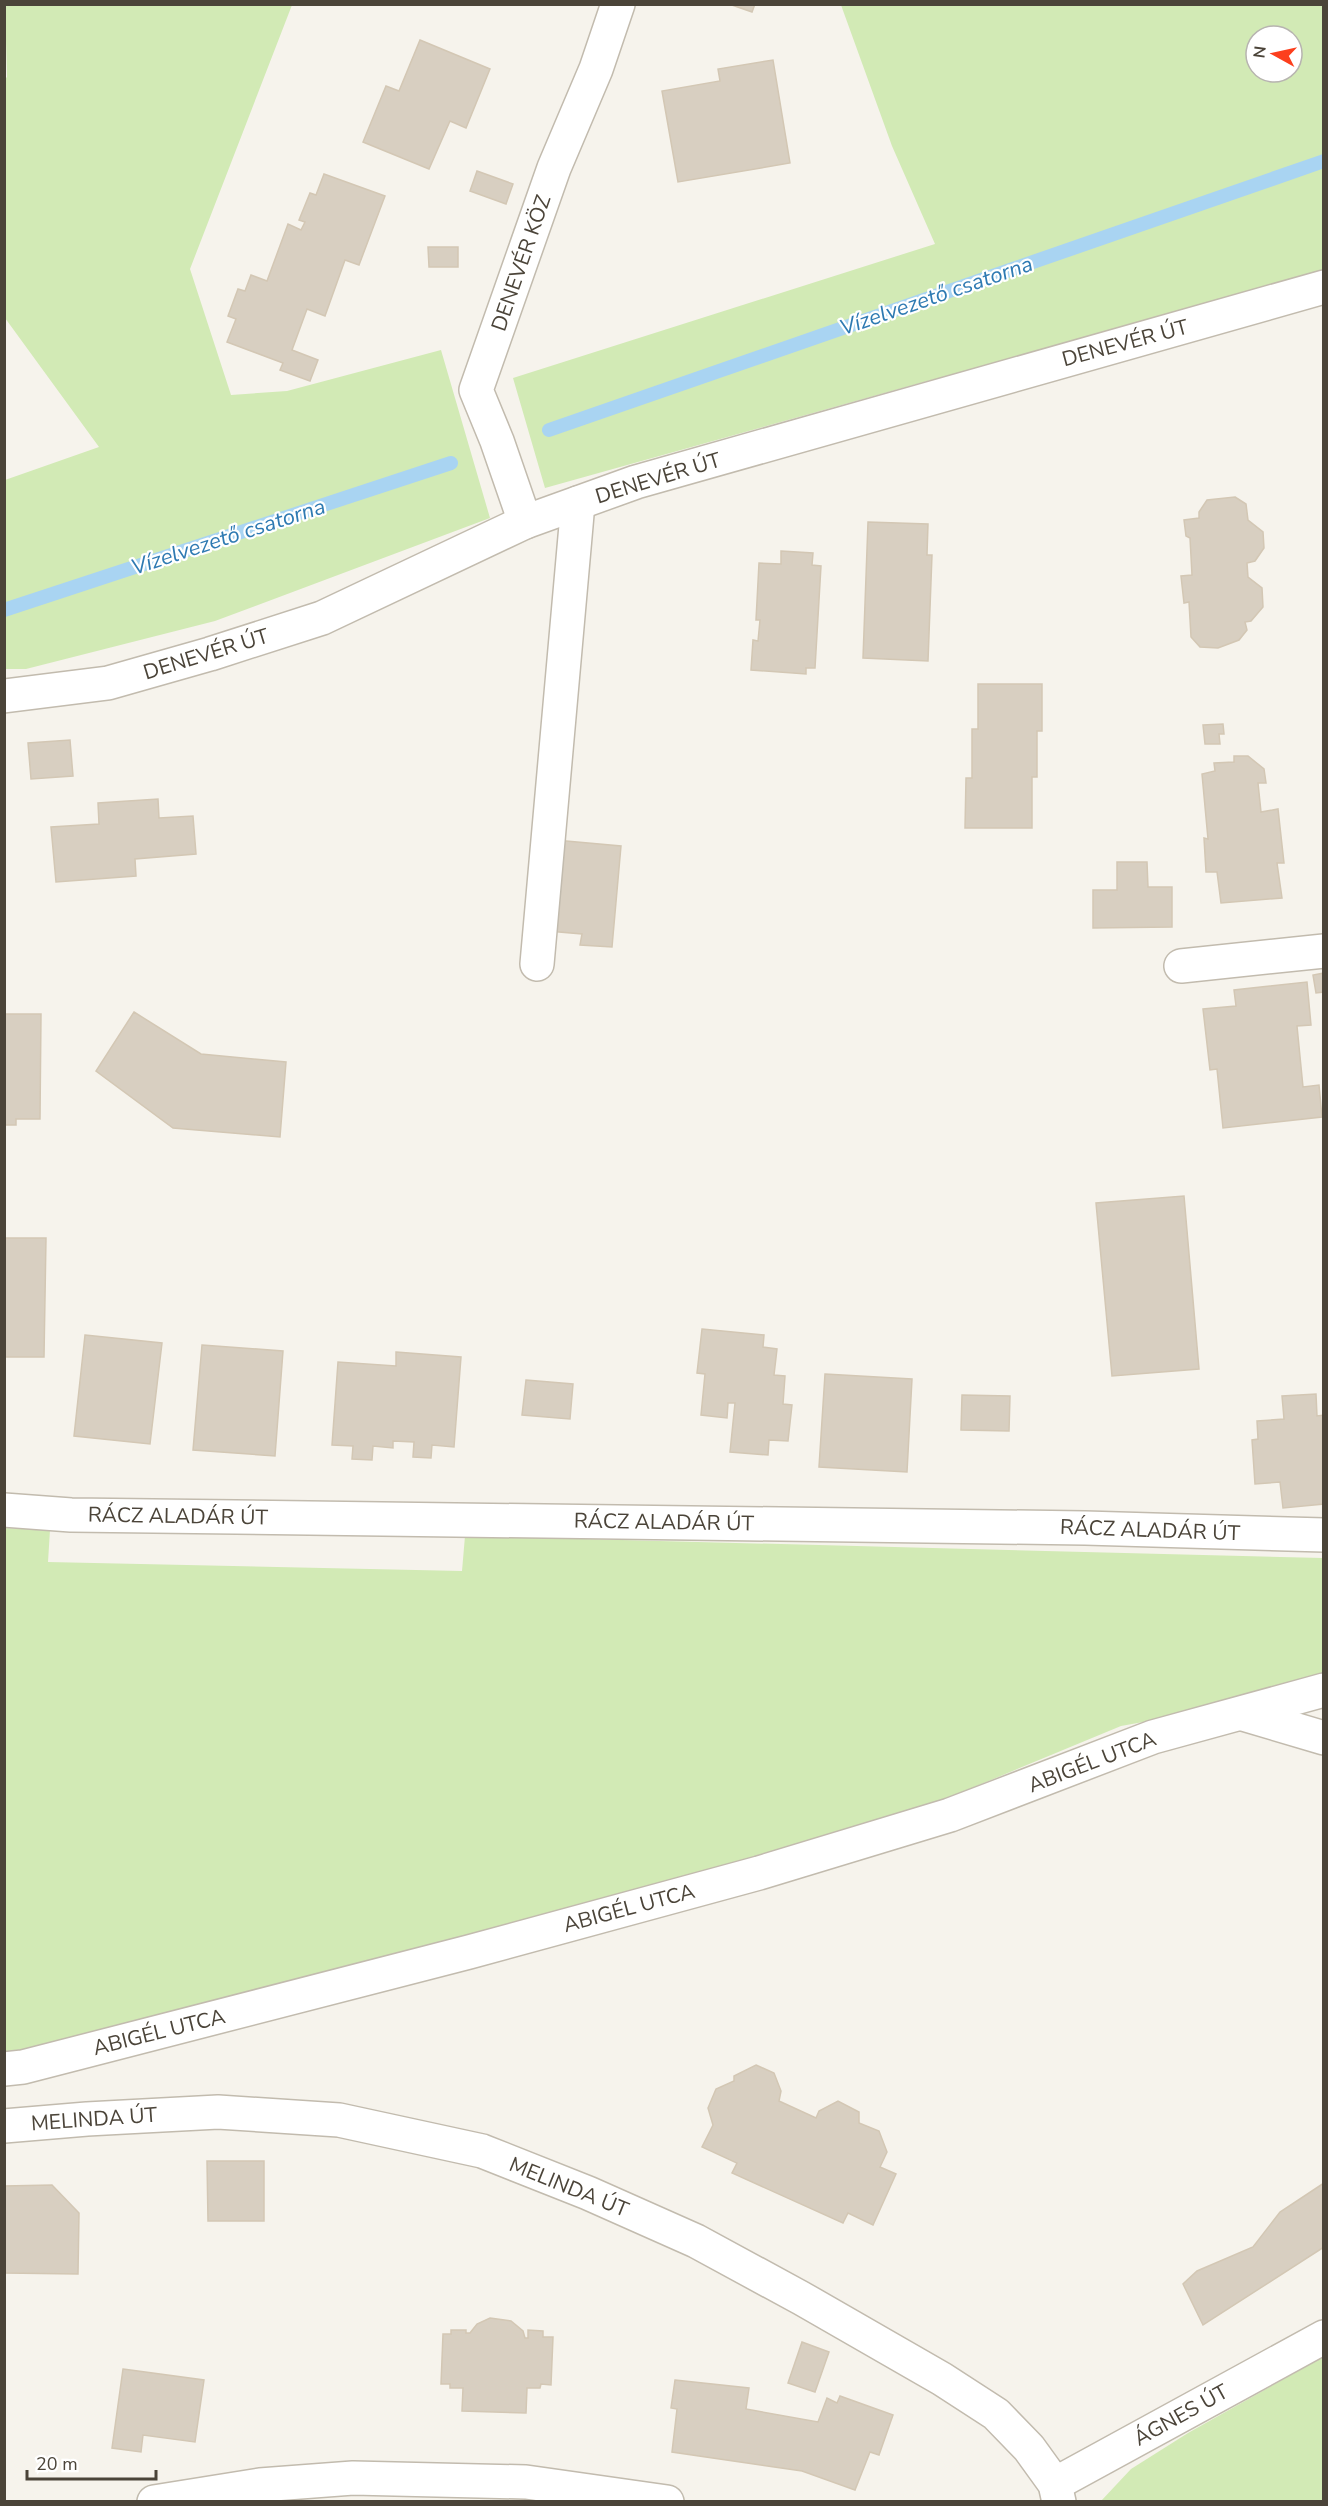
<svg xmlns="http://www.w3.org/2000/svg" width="1328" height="2506" viewBox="0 0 1328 2506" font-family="'Nunito Sans',sans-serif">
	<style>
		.green { fill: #d2eab5; fill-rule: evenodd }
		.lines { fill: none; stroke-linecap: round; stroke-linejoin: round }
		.stream { stroke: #a9d4f2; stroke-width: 14 }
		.building { fill: #d8cfc1; stroke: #d3c7b4; stroke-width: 1.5 }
		.minor-casing { stroke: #c2bbae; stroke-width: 36 }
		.minor { stroke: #fff; stroke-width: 33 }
		.labels { text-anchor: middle; stroke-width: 4.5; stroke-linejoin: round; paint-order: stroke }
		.street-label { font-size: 21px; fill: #4b4439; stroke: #fff }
		.water-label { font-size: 22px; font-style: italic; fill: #2e7ab2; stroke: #fff }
	</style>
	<rect width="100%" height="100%" fill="#f6f3ec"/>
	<g class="green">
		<path d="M 5,4 L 292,5 L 190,269 L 231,395 L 287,391 L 441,350 L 490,518 L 215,621 L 26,669 L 5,669 L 5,480 L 99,447 L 5,318 L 4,80 L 7,77 Z"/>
		<path d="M 841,5 L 1323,5 L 1323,287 L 1132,340 L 931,380 L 545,488 L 513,378 L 935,244 L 892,146 ZM 1256,36 L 1292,36 L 1292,72 L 1256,72 Z"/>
		<path d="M 5,1528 L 50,1530 L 48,1562 L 462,1571 L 465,1536 L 1323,1558 L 1323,1679 L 1254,1702 L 1121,1726 L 926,1807 L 695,1875 L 5,2069 Z"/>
		<path d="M 1323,2357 L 1323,2501 L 1101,2501 L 1131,2469 L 1188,2433 Z"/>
	</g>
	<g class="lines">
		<g class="stream">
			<path d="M 549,430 L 1324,161"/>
			<path d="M 4,610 L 451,463"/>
		</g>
	</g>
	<g class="building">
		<path d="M 729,4 L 755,4 L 752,12 Z"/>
		<path d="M 420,40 L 490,69 L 466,128 L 450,121 L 429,169 L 363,142 L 386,86 L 399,91 Z"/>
		<path d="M 773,60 L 790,163 L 678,182 L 662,91 L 720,81 L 718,69 Z"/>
		<path d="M 477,171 L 513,184 L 506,204 L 470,191 Z"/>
		<path d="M 324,174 L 385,196 L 359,265 L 345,260 L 325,316 L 307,309 L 292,350 L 318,360 L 310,381 L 280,370 L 283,363 L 227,342 L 236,319 L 228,316 L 238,289 L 245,291 L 251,275 L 267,281 L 288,224 L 301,230 L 305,222 L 299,220 L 310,193 L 316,195 Z"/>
		<path d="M 428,247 L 458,247 L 458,267 L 429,267 Z"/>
		<path d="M 1235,497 L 1246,504 L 1248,520 L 1263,532 L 1264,548 L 1255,561 L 1247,563 L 1248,577 L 1262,588 L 1263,607 L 1251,621 L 1245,622 L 1247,630 L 1239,640 L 1218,648 L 1200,647 L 1191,637 L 1189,602 L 1184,603 L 1181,576 L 1192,575 L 1190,538 L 1186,536 L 1184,520 L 1199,518 L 1199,512 L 1207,500 Z"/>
		<path d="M 868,522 L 928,524 L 927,555 L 932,555 L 928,661 L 863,658 Z"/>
		<path d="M 781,551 L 813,553 L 812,565 L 821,566 L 815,668 L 806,668 L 806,674 L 751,670 L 753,640 L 758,641 L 760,620 L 756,620 L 759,563 L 781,564 Z"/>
		<path d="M 978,684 L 1042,684 L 1042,731 L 1037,731 L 1037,777 L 1032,777 L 1032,828 L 965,828 L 966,778 L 972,778 L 972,729 L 978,729 Z"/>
		<path d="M 1223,724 L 1224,734 L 1219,734 L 1220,744 L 1205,744 L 1203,725 Z"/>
		<path d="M 70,740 L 73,776 L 31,779 L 28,743 Z"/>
		<path d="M 1234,756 L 1248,756 L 1264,769 L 1266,783 L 1258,783 L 1261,812 L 1278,809 L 1284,863 L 1277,863 L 1282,898 L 1221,903 L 1217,872 L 1206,872 L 1204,838 L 1208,839 L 1202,774 L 1215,771 L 1214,763 L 1234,762 Z"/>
		<path d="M 158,799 L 159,818 L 193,816 L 196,854 L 135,859 L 136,876 L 56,882 L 51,827 L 99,824 L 98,803 Z"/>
		<path d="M 555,840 L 621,846 L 612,947 L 580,945 L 582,934 L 548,931 Z"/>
		<path d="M 1117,862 L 1147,862 L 1148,887 L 1172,887 L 1172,927 L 1093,928 L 1093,890 L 1117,890 Z"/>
		<path d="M 1324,973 L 1324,992 L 1316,993 L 1313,975 Z"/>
		<path d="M 1307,982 L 1311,1025 L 1297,1026 L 1303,1087 L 1319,1085 L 1322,1117 L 1223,1128 L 1217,1069 L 1210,1070 L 1203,1009 L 1236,1006 L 1234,990 Z"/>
		<path d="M 134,1012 L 201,1054 L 286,1062 L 280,1137 L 173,1128 L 96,1071 Z"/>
		<path d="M 4,1014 L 41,1014 L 40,1119 L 16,1119 L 16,1125 L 4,1125 Z"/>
		<path d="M 1184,1196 L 1199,1369 L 1112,1376 L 1096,1203 Z"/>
		<path d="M 4,1238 L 46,1238 L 44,1357 L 4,1357 Z"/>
		<path d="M 702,1329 L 764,1335 L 763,1347 L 777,1349 L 774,1375 L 785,1376 L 783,1404 L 792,1405 L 788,1441 L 769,1440 L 768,1455 L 730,1452 L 735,1403 L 728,1403 L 727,1418 L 701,1415 L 705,1374 L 697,1373 Z"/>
		<path d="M 85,1335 L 162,1343 L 150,1444 L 74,1436 Z"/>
		<path d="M 202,1345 L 283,1351 L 275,1456 L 193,1450 Z"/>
		<path d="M 396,1352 L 461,1357 L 454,1447 L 432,1445 L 431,1458 L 413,1457 L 414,1442 L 393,1441 L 393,1448 L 373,1446 L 372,1460 L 352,1459 L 353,1446 L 332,1445 L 338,1362 L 396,1366 Z"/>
		<path d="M 825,1374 L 912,1379 L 907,1472 L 819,1467 Z"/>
		<path d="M 526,1380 L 573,1384 L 570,1419 L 522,1415 Z"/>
		<path d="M 1316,1394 L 1317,1416 L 1324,1415 L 1324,1504 L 1283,1508 L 1280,1482 L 1255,1484 L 1252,1440 L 1258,1439 L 1257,1421 L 1284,1419 L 1282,1396 Z"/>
		<path d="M 962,1395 L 1010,1396 L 1009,1431 L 961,1430 Z"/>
		<path d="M 756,2065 L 774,2073 L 781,2091 L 779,2101 L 816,2118 L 819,2111 L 838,2101 L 859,2112 L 859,2123 L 879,2131 L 887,2152 L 880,2167 L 896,2174 L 873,2225 L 848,2213 L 843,2223 L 732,2173 L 737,2163 L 702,2147 L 713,2125 L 708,2108 L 716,2089 L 734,2081 L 734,2076 Z"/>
		<path d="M 207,2161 L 264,2161 L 264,2221 L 208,2221 Z"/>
		<path d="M 1324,2183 L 1324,2247 L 1203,2325 L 1183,2284 L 1197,2271 L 1253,2247 L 1280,2212 Z"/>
		<path d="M 52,2185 L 79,2213 L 78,2274 L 4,2273 L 4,2186 Z"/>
		<path d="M 490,2318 L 511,2321 L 523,2331 L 525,2338 L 528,2338 L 528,2330 L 543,2331 L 543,2337 L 553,2337 L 551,2385 L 541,2384 L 540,2388 L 527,2388 L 526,2413 L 462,2411 L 463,2388 L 450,2388 L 450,2384 L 441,2384 L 443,2334 L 451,2334 L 451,2330 L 466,2330 L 466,2333 L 470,2333 L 477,2324 Z"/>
		<path d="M 802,2342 L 829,2352 L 815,2392 L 788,2383 Z"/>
		<path d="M 123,2369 L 204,2380 L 195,2442 L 143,2435 L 141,2452 L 112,2448 Z"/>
		<path d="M 675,2380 L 749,2388 L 746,2409 L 818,2422 L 827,2398 L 837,2403 L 840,2396 L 893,2415 L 879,2455 L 870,2452 L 855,2490 L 802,2471 L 672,2452 L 677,2409 L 671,2408 Z"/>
	</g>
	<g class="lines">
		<g class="minor-casing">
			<g id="minor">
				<path d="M 525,522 L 497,441 L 476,390 L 554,168 L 596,69 L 618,4"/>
				<path d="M 4,696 L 108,683 L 210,654 L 322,618 L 525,522 L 636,482 L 1324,287"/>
				<path d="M 537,964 L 578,503"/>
				<path d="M 1181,966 L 1324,951"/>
				<path d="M 4,1510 L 71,1515 L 1085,1528 L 1324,1535"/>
				<path d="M 1243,1714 L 1324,1738"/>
				<path d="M 4,2069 L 23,2067 L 469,1952 L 759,1873 L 950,1815 L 1153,1737 L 1324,1690"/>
				<path d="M 4,2126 L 87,2119 L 218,2112 L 339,2120 L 482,2151 L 588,2193 L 696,2241 L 801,2298 L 942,2379 L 996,2414 L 1029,2448 L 1055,2484 L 1059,2502"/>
				<path d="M 1055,2484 L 1324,2337"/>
				<path d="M 154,2502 L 260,2485 L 353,2478 L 526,2482 L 667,2502"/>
			</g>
		</g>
		<use href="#minor" class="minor"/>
	</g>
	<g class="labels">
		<g class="street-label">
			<text transform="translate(521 263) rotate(-71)" y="7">DENEVÉR KÖZ</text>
			<text transform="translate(1125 343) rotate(-15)" y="7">DENEVÉR ÚT</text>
			<text transform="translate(658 478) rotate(-17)" y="7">DENEVÉR ÚT</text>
			<text transform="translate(206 654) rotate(-17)" y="7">DENEVÉR ÚT</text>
			<text transform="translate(178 1516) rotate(1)" y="7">RÁCZ ALADÁR ÚT</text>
			<text transform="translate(664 1522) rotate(1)" y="7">RÁCZ ALADÁR ÚT</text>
			<text transform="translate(1150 1530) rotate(2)" y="7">RÁCZ ALADÁR ÚT</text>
			<text transform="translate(1092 1762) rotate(-21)" y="7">ABIGÉL UTCA</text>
			<text transform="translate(629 1908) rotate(-15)" y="7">ABIGÉL UTCA</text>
			<text transform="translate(159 2032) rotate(-14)" y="7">ABIGÉL UTCA</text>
			<text transform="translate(94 2119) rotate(-4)" y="7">MELINDA ÚT</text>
			<text transform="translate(569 2187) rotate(22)" y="7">MELINDA ÚT</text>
			<text transform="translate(1181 2415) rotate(-29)" y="7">ÁGNES ÚT</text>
		</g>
		<g class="water-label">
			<text transform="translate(936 295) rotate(-19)" y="8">Vízelvezető csatorna</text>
			<text transform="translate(228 536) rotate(-18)" y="8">Vízelvezető csatorna</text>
		</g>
	</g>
	<rect width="1328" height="2506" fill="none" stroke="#4b4439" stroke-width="12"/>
	<g transform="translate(1274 54) rotate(278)"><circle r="28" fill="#ffffff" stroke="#b7b4b0" stroke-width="1.5"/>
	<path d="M0-4.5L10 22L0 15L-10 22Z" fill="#fc3f1d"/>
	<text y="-9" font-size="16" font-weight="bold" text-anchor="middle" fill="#4b4439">N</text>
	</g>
	<path d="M27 2470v9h129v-9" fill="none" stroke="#4b4439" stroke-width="3"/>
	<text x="36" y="2470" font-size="18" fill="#4b4439" stroke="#ffffff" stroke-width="4.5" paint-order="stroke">20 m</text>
</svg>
